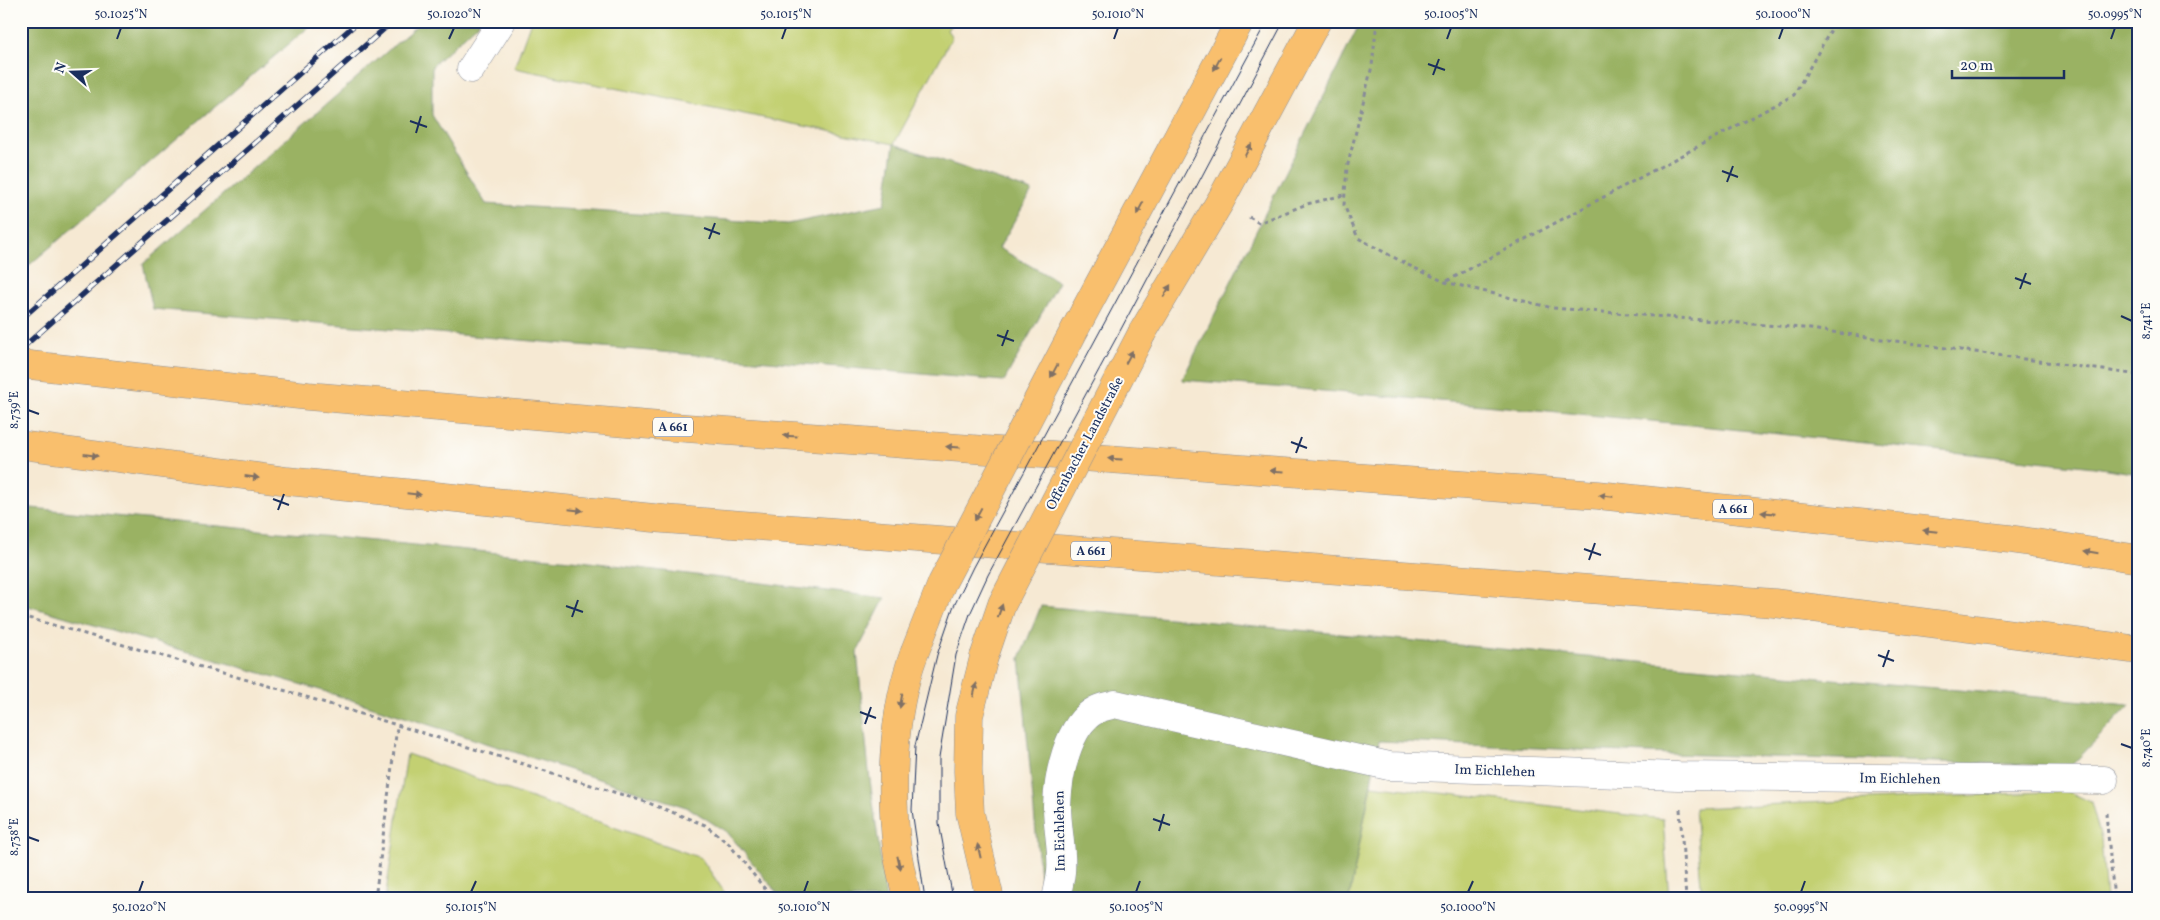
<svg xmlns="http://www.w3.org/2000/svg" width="2160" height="920" viewBox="0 0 2160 920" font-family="Vollkorn,serif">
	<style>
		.green { fill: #c3d072; stroke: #6f8068 }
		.forest { fill: #9ab264; stroke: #5a7061 }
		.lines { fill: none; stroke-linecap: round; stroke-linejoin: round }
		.minor-casing { stroke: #888c98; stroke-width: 29 }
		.major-casing { stroke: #888c98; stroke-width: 29 }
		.highway-casing { stroke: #888c98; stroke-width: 29 }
		.path { stroke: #888c98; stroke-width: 3; stroke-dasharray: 4 4; stroke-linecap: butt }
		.minor { stroke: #fff; stroke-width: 28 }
		.major { stroke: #f9bf6d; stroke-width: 28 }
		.highway { stroke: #f9bf6d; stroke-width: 28 }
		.tram { stroke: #1b2f5e; stroke-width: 1 }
		.rail-casing { stroke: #1b2f5e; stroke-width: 5.5 }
		.rail { stroke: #fdfcf7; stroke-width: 4; stroke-dasharray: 11; stroke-linecap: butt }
		.major-bridge-casing { stroke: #888c98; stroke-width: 29; stroke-linecap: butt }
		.major-bridge { stroke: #f9bf6d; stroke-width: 28 }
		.oneway { fill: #7f7065 }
		.ticks { fill: none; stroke: #1b2f5e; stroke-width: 2 }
		.labels { text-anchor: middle; stroke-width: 4; stroke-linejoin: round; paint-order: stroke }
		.shield { fill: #fdfcf7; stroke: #5f6c8c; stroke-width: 1 }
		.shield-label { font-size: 12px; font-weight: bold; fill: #1b2f5e }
		.street-label { font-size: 14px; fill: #1b2f5e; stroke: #fdfcf7 }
		.neatline { fill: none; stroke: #1b2f5e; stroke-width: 2 }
		.ticks-label { font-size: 12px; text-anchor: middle; fill: #1b2f5e }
	</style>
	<rect width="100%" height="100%" fill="#fdfcf7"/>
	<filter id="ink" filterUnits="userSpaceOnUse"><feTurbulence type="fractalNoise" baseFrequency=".02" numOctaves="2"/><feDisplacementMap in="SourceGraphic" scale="10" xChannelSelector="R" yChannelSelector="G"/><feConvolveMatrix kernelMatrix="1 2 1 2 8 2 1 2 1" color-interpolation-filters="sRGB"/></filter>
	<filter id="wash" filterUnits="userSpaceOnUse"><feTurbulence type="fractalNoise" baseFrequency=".0096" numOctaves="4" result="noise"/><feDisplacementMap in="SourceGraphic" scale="20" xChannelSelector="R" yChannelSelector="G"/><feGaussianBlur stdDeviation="1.12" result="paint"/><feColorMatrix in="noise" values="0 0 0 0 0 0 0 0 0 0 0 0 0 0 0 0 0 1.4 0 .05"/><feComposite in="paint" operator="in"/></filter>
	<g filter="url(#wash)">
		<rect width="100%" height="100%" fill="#f6e9d3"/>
		<g class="green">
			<path d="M 531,21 L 954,21 L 947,30 L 952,37 L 894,144 L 514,68 Z"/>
			<path d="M 407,754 L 701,858 L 729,899 L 385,899 Z"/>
			<path d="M 1371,785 L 1663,819 L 1669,899 L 1349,899 Z"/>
			<path d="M 2067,791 L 2091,802 L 2101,838 L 2106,899 L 1702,899 L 1695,808 Z"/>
		</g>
		<g class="forest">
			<path d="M 21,21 L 73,21 L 74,23 L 316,21 L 21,272 Z"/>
			<path d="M 422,21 L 481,21 L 432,66 L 432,115 L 486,204 L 788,224 L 885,204 L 894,144 L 1032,191 L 999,248 L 1059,282 L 1004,381 L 153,309 L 143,264 Z"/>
			<path d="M 1361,21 L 2139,21 L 2139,474 L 2094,467 C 1790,435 1487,402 1182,380 Z"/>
			<path d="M 21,507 L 581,561 L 885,598 L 857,652 L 869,772 L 886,899 L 782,899 L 728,833 L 689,808 L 320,690 L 21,604 Z"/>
			<path d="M 1041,606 L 1683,666 L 2130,705 L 2071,766 L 1670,754 L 1379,741 L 1349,899 L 1042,899 L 1020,658 Z"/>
		</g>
	</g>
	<g filter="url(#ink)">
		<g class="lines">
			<g class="minor-casing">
				<g id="minor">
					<path d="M 471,69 L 502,21"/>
					<path d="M 1056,899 C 1058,890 1060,881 1061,872 C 1063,851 1057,828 1057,806 C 1058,777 1067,725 1096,710 C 1101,707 1109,706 1115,704 L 1389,766 L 1678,776 L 2104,780"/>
				</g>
			</g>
			<g class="major-casing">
				<g id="major">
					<path d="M 1076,327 L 1240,21"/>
					<path d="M 1142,333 L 1221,200 L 1317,21"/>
					<path d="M 984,657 L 969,716 L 968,771 L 970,813 L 990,899"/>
					<path d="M 907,899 C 904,883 899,866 897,850 C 890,788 892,713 914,654"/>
				</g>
			</g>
			<g class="highway-casing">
				<g id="highway">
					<path d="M 21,364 L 308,396 L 673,427 L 1598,495 L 2010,539 L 2139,559"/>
					<path d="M 21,445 L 287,481 L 664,519 L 1774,603 L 2139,650"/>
				</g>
			</g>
			<g class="path">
				<path d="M 1377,21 L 1372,66 L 1347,168 L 1344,205 L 1358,238 L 1408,265 L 1445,282 L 1553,308 L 1803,328 L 2139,375"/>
				<path d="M 1249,217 L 1259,223 L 1307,204 L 1344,195"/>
				<path d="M 1447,281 L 1794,95 L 1836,21"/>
				<path d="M 21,616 L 290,692 L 646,802 L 705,825 L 729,844 L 773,899"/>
				<path d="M 1680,809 L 1686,899"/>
				<path d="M 2106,813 L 2114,899"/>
				<path d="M 375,899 L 397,727"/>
			</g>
			<use href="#minor" class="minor"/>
			<use href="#major" class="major"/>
			<use href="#highway" class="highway"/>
			<g class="tram">
				<path d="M 925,899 L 912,810 L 915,746 L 937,655 L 953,608 L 973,567 L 1267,21"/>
				<path d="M 953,899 L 939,823 L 939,758 L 956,655 L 970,614 L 988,575 L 1120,331 L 1284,21"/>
			</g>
			<g class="rail-casing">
				<g id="rail">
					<path d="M 21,319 L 359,21"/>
					<path d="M 21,349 L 393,21"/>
				</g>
			</g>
			<use href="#rail" class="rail"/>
			<g class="major-bridge-casing">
				<g id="major-bridge">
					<path d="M 914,654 L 942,583 L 1076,327"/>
					<path d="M 984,657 L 1002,604 L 1142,333"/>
				</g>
			</g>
			<use href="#major-bridge" class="major-bridge"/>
		</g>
		<defs><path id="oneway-solid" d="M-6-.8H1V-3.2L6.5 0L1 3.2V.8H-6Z" transform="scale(1.25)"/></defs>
		<g class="oneway">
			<use href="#oneway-solid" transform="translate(1217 64) rotate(118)"/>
			<use href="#oneway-solid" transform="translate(1248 150) rotate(-62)"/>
			<use href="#oneway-solid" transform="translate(1140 208) rotate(118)"/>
			<use href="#oneway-solid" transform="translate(1167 291) rotate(-59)"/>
			<use href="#oneway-solid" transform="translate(1129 357) rotate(-62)"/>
			<use href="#oneway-solid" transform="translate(1054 371) rotate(118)"/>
			<use href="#oneway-solid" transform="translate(790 436) rotate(-176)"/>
			<use href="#oneway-solid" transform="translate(953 447) rotate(-176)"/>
			<use href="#oneway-solid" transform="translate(91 455) rotate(8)"/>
			<use href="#oneway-solid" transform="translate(1115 459) rotate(-176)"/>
			<use href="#oneway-solid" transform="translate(1277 471) rotate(-176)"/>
			<use href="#oneway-solid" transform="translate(252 477) rotate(8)"/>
			<use href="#oneway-solid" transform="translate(414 494) rotate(6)"/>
			<use href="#oneway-solid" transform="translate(1606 496) rotate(-174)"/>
			<use href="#oneway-solid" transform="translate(576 510) rotate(6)"/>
			<use href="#oneway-solid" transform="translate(1768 513) rotate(-174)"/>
			<use href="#oneway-solid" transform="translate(978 514) rotate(118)"/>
			<use href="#oneway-solid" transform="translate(1930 531) rotate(-174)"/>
			<use href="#oneway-solid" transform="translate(2091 552) rotate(-171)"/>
			<use href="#oneway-solid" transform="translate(1000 611) rotate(-70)"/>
			<use href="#oneway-solid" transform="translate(975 690) rotate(-77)"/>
			<use href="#oneway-solid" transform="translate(901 701) rotate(100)"/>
			<use href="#oneway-solid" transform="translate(979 851) rotate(-103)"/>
			<use href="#oneway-solid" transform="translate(899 863) rotate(77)"/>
		</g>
	</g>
	<path class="ticks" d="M 117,39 L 121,28M 449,39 L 454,28M 782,39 L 786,28M 1114,39 L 1118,28M 1447,39 L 1451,28M 1779,39 L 1783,28M 2111,39 L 2115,28M 1428,64 L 1445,70M 1433,75 L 1439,59M 410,121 L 427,127M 416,133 L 421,116M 1722,171 L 1738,177M 1727,182 L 1733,166M 704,228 L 720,234M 709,239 L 715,223M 2015,278 L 2031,284M 2020,289 L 2026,273M 2121,316 L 2132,321M 997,335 L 1014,341M 1002,346 L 1008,330M 28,410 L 39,414M 1291,442 L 1307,448M 1296,453 L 1302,437M 273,499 L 289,505M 278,510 L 284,494M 1584,549 L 1601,555M 1589,560 L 1595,543M 566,606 L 583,612M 572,617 L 578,600M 1878,655 L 1894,661M 1883,667 L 1889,650M 860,712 L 876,718M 865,724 L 871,707M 2121,744 L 2132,748M 1153,819 L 1170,825M 1159,831 L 1164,814M 28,837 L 39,841M 139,892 L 143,881M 471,892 L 476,881M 804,892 L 808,881M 1136,892 L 1140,881M 1468,892 L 1473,881M 1801,892 L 1805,881"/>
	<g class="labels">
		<g class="shield">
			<rect x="653" y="417.5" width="40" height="19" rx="4"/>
			<rect x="1713" y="499.5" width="40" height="19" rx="4"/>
			<rect x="1071" y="541.5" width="40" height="19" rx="4"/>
		</g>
		<g class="shield-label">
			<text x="673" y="431">A 661</text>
			<text x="1733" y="513">A 661</text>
			<text x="1091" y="555">A 661</text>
		</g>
		<g class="street-label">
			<text transform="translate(1084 443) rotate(-62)" y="5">Offenbacher Landstraße</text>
			<text transform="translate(1495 770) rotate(2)" y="5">Im Eichlehen</text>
			<text transform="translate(1900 778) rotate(1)" y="5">Im Eichlehen</text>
			<text transform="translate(1059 831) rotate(-91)" y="5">Im Eichlehen</text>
		</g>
	</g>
	<rect width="2160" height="920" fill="none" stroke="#fdfcf7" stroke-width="55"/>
	<g transform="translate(72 72) rotate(290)" stroke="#fdfcf7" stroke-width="4" paint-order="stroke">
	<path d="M0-4L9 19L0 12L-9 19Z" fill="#1b2f5e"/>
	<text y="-8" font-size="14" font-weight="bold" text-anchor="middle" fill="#1b2f5e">N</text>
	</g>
	<path d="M1952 70v8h112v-8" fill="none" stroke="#1b2f5e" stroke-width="2.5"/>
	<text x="1960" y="70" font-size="15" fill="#1b2f5e" stroke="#fdfcf7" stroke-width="4" paint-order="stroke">20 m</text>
	<rect x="28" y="28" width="2104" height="864" class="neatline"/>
	<g class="ticks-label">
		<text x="121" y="18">50.1025°N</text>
		<text x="454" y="18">50.1020°N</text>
		<text x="786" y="18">50.1015°N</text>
		<text x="1118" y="18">50.1010°N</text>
		<text x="1451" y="18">50.1005°N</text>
		<text x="1783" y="18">50.1000°N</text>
		<text x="2115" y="18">50.0995°N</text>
		<text transform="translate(2146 321) rotate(-90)" y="4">8.741°E</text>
		<text transform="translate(14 410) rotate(-90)" y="4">8.739°E</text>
		<text transform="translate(2146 748) rotate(-90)" y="4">8.740°E</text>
		<text transform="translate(14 837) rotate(-90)" y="4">8.738°E</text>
		<text x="139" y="911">50.1020°N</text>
		<text x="471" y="911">50.1015°N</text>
		<text x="804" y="911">50.1010°N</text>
		<text x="1136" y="911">50.1005°N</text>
		<text x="1468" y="911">50.1000°N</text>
		<text x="1801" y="911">50.0995°N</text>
	</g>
</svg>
